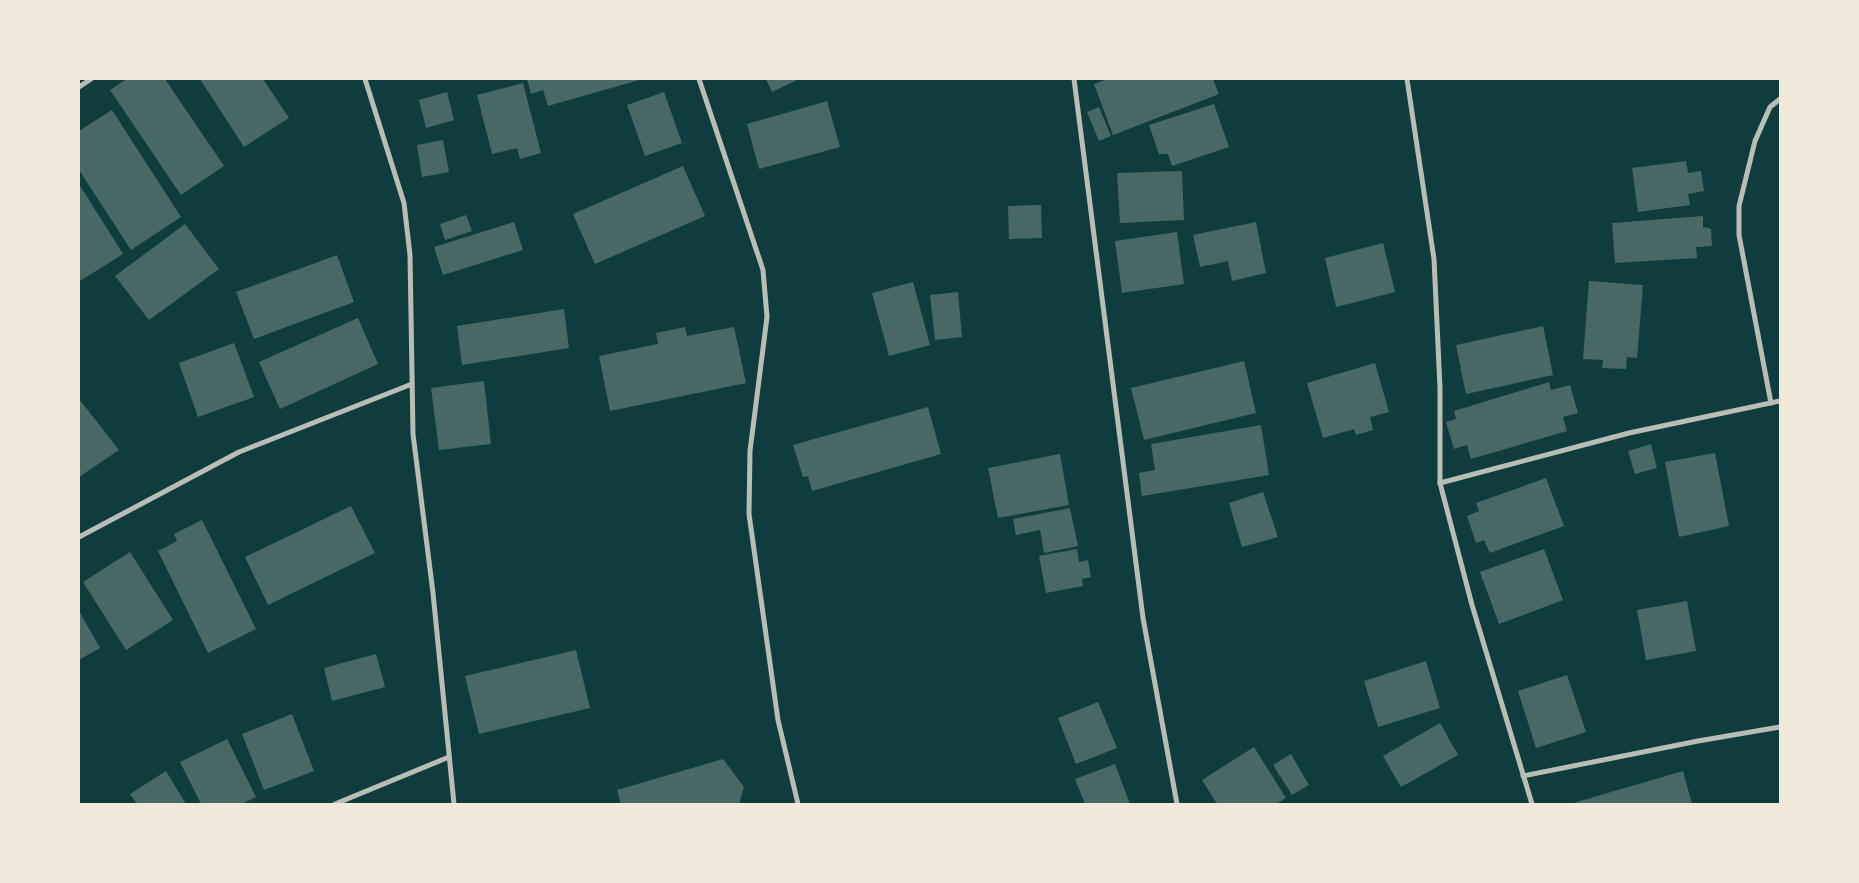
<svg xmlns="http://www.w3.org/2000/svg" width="1859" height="883" viewBox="0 0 1859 883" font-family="'Work Sans',sans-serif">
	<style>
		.building { fill: #486865 }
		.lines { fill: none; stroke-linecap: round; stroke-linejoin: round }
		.minor { stroke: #b8beb3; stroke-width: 5 }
	</style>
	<rect width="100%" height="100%" fill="#0f3d3e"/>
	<g class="building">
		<path d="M 127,79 L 165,79 L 224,166 L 181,195 L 110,90 Z"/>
		<path d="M 200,79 L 263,79 L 289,118 L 244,147 Z"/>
		<path d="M 527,79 L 643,79 L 548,106 L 543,90 L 531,94 Z"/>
		<path d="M 766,79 L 799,79 L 772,92 Z"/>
		<path d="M 1108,79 L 1213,79 L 1219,94 L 1113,135 L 1094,84 Z"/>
		<path d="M 523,83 L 541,153 L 520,159 L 517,148 L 492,154 L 477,95 Z"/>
		<path d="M 447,92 L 454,120 L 426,128 L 419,100 Z"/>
		<path d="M 664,92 L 682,143 L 645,156 L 627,105 Z"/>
		<path d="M 827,101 L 840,147 L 759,169 L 747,124 Z"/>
		<path d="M 1214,104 L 1229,147 L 1172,166 L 1168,154 L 1159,154 L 1149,125 Z"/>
		<path d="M 1099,107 L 1111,136 L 1099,141 L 1087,112 Z"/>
		<path d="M 112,110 L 181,217 L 131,250 L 79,170 L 79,131 Z"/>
		<path d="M 443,140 L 449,172 L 422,177 L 417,145 Z"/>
		<path d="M 1686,161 L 1688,173 L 1701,171 L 1704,191 L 1688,194 L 1690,205 L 1638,212 L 1632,168 Z"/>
		<path d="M 683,166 L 705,216 L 595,264 L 573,214 Z"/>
		<path d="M 1182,171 L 1184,220 L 1120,223 L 1117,173 Z"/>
		<path d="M 79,184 L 123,254 L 80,281 L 79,279 Z"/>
		<path d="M 1041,205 L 1042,238 L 1009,239 L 1008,206 Z"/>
		<path d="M 466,215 L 472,231 L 445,240 L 440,224 Z"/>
		<path d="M 1703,216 L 1703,227 L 1711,229 L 1712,246 L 1696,247 L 1697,258 L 1615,263 L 1612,223 Z"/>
		<path d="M 514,222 L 523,250 L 443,275 L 434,247 Z"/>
		<path d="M 1256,222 L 1266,273 L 1232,281 L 1228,261 L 1200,267 L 1193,235 Z"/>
		<path d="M 185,224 L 219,269 L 149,320 L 115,276 Z"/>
		<path d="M 1177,232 L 1184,284 L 1122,293 L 1115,241 Z"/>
		<path d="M 1383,243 L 1395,292 L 1336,307 L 1325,258 Z"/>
		<path d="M 337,255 L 354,302 L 254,339 L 236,292 Z"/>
		<path d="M 1589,281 L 1643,285 L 1637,358 L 1627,357 L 1626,369 L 1602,368 L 1603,360 L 1583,359 Z"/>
		<path d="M 913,282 L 930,345 L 889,356 L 872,293 Z"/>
		<path d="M 958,292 L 962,337 L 935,340 L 930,295 Z"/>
		<path d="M 564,309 L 569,348 L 462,365 L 457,326 Z"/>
		<path d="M 358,318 L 378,364 L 280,409 L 259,362 Z"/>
		<path d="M 1543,326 L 1553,375 L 1466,394 L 1456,345 Z"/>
		<path d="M 685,327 L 687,336 L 734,327 L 746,383 L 610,411 L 599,356 L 658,344 L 656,333 Z"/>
		<path d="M 234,343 L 254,397 L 198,417 L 179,363 Z"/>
		<path d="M 1244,361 L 1256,413 L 1144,440 L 1131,388 Z"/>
		<path d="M 1375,363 L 1389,412 L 1370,417 L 1373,430 L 1356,435 L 1354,429 L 1323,438 L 1307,383 Z"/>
		<path d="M 484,381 L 491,444 L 439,450 L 431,388 Z"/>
		<path d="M 1549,382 L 1551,390 L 1570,385 L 1578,413 L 1563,417 L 1567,431 L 1471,459 L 1467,445 L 1454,449 L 1446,422 L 1456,419 L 1454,411 Z"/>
		<path d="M 79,399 L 119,450 L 79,477 Z"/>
		<path d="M 928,407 L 941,454 L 812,491 L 808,476 L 803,477 L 793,445 Z"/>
		<path d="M 1261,425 L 1269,475 L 1142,496 L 1139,473 L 1155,470 L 1151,444 Z"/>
		<path d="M 1651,444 L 1657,468 L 1635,474 L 1628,451 Z"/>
		<path d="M 1715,453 L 1729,526 L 1679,537 L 1665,462 Z"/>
		<path d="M 1060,454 L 1069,505 L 998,518 L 988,468 Z"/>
		<path d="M 1546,478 L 1564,526 L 1490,553 L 1484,540 L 1476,543 L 1467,516 L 1479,511 L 1476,503 Z"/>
		<path d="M 1263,492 L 1278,537 L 1242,547 L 1229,503 Z"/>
		<path d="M 351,506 L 375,553 L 268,605 L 245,557 Z"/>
		<path d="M 1070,508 L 1078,546 L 1044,553 L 1040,530 L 1016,535 L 1013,519 Z"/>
		<path d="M 202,520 L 256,629 L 208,653 L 158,551 L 177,541 L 174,534 Z"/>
		<path d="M 1077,549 L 1079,562 L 1088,560 L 1091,577 L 1082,579 L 1083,586 L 1046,593 L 1039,556 Z"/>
		<path d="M 1544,549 L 1563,600 L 1499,624 L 1480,572 Z"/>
		<path d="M 130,552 L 173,620 L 126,650 L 83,582 Z"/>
		<path d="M 1687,601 L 1696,651 L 1646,660 L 1637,610 Z"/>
		<path d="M 79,611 L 100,648 L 79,660 Z"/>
		<path d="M 576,650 L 590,708 L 479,734 L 465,676 Z"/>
		<path d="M 376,654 L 385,687 L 332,701 L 324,668 Z"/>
		<path d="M 1426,661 L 1440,708 L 1378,727 L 1364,681 Z"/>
		<path d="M 1567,675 L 1586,732 L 1536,748 L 1518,691 Z"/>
		<path d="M 1098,702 L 1117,748 L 1076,764 L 1058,718 Z"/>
		<path d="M 292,714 L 314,771 L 264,790 L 242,734 Z"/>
		<path d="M 1440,723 L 1458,755 L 1401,787 L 1383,756 Z"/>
		<path d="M 227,739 L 256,797 L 242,804 L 201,804 L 180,762 Z"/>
		<path d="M 1254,747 L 1286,798 L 1276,804 L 1217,804 L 1202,780 Z"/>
		<path d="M 1291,754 L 1309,785 L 1292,795 L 1273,765 Z"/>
		<path d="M 723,759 L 744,787 L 739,804 L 621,804 L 617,790 Z"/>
		<path d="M 1115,764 L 1130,804 L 1085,804 L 1075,779 Z"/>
		<path d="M 166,771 L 186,804 L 137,804 L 130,794 Z"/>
		<path d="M 1683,771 L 1692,804 L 1570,804 Z"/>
	</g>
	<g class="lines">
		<g class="minor">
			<path d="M 365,79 L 404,203 L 410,255 L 413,434 L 433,593 L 454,804"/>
			<path d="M 699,79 L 763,270 L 767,317 L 750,451 L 749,514 L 778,720 L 798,804"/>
			<path d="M 1074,79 L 1143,618 L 1177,804"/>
			<path d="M 1407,79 L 1434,259 L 1440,388 L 1440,483 L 1472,605 L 1532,804"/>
			<path d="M 79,87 L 91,79"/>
			<path d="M 1771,403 L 1739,235 L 1739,206 L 1755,141 L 1770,107 L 1780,99"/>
			<path d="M 1440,483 L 1629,433 L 1780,401"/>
			<path d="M 79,537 L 239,452 L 412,384"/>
			<path d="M 1523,776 L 1698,741 L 1780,727"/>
			<path d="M 335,804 L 449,757"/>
		</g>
	</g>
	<rect width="1859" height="883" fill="none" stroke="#f1e9da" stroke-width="160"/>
</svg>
